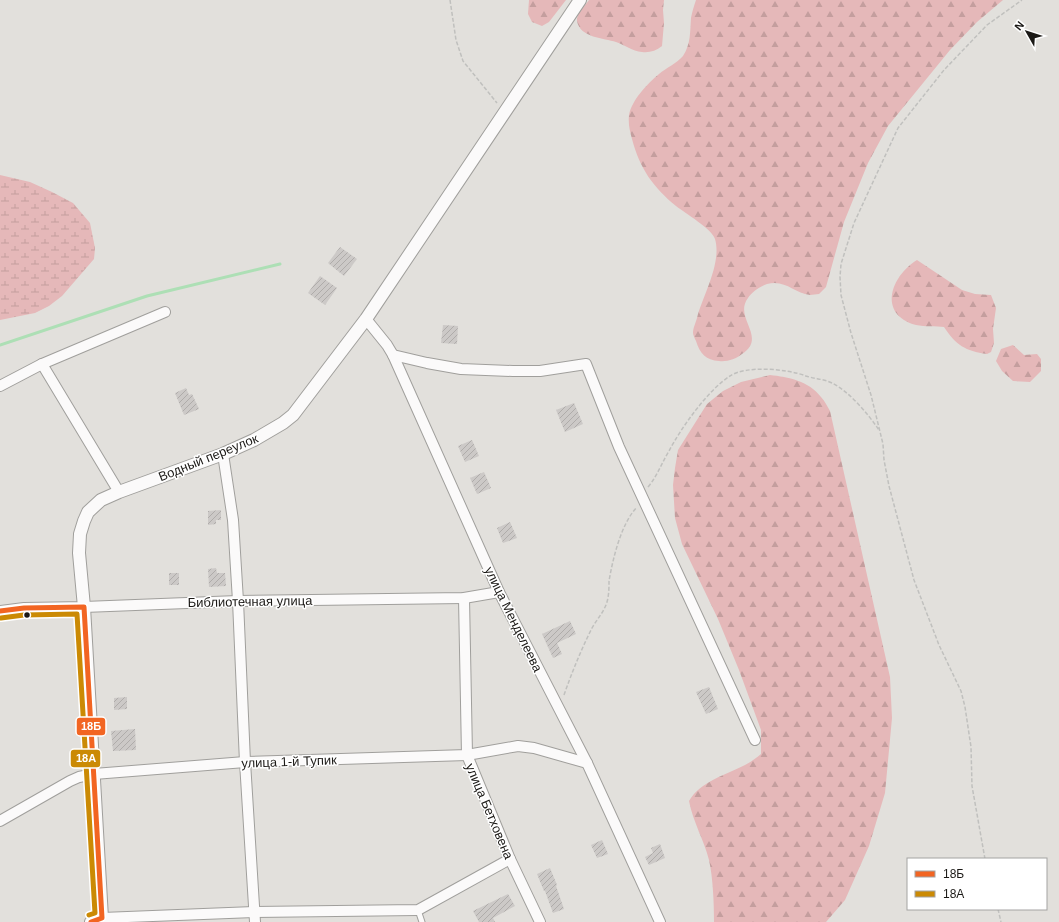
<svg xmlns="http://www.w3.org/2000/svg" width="1059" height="922" viewBox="0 0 1059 922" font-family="Arial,sans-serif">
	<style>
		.forest { fill: url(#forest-firs) }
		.wetland { fill: url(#wetland-marsh) }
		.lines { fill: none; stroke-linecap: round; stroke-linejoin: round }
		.stream { stroke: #addfb5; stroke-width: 3 }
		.building { fill: url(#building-hatch) }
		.service-casing { stroke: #a09f9c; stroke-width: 7 }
		.minor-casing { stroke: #a09f9c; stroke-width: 12 }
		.tertiary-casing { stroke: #a09f9c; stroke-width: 14 }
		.path { stroke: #c0c0be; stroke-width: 1.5; stroke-dasharray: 4 2; stroke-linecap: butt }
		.service { stroke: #fbfafa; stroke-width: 5 }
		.minor { stroke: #fbfafa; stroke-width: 10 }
		.tertiary { stroke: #fbfafa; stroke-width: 12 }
		.bus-1-casing { stroke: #fff; stroke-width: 8 }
		.bus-2-casing { stroke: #fff; stroke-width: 8 }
		.bus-1 { stroke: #f26522; stroke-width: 5 }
		.bus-2 { stroke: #cb8a04; stroke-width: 5 }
		.bus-dot { fill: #1b1916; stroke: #fff; stroke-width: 1.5 }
		.labels { text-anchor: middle; stroke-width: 3; stroke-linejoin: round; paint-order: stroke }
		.street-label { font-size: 13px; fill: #1b1916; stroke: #fff }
		.line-badge { stroke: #fff; stroke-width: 1.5 }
		.badge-label { font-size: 11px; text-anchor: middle; font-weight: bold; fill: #fff }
	</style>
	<defs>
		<pattern id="forest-firs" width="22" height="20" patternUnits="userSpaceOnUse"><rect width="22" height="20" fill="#e5b8b9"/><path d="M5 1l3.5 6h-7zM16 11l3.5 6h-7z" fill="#c49e9e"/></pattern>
		<pattern id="wetland-marsh" width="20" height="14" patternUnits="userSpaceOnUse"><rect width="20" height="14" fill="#e5b8b9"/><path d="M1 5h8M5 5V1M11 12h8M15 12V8" fill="none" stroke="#c49e9e"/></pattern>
		<pattern id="building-hatch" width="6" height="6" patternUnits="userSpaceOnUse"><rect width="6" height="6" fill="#ccc9c7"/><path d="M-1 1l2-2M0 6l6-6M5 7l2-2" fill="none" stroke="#afacaa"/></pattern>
	</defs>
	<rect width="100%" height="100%" fill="#e2e0dc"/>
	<g class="forest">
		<path d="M 529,0 L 566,0 L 549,22 L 542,26 L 532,22 L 528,14 Z"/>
		<path d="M 589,0 L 664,0 L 663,10 L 664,23 L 662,46 C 656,51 649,53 642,52 C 632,51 625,45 616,42 C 604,38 580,38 577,21 C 576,14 585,6 589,0 Z"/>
		<path d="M 696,0 L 1003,0 L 977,22 L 950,50 L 888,126 L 868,163 L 844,222 L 826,287 L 819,294 C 816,294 813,295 810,295 C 794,293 785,279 767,284 C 759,287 752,292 748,298 C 733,318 768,337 742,354 C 736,359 727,362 719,361 C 706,360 700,354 696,341 C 695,339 693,335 693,333 C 693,328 696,322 697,318 C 703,295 722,263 715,239 C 712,229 685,213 676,206 C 653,187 640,169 632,139 C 630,132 628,124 629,115 C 632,100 647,84 659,74 C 666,68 677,63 683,56 C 691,44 690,31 691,18 C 692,12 694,6 696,0 Z"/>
		<path d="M 917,260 L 962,290 L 975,294 L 991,295 L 996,308 L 993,329 L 994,343 L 991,352 L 987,354 C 965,351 956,345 944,327 C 936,326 925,327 916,325 C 877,314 891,276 917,260 Z"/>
		<path d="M 1013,345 L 1024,355 L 1037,354 L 1041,359 L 1041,371 L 1030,382 L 1013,381 L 1002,371 L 996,361 L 1001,349 Z"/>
		<path d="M 770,375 C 788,377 809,381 821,397 C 825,401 827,406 830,411 L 890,677 L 892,718 L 885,793 L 869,846 L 845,900 L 826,922 L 714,922 C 714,903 713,878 709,860 C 704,840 693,822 689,801 C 701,781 726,775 745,765 C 751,762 756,758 761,754 L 761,730 L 739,670 L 718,619 L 682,544 L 675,518 L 673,485 L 675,468 L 678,450 L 707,404 L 723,391 L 741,382 Z"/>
	</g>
	<path class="wetland" d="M 0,175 L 30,182 L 52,192 L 73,203 L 90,223 L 95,248 L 94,259 L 62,296 L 49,306 L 35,313 L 0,320 Z"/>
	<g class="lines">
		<path class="stream" d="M 0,345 L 147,296 L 280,264"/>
	</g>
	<g class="building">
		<path d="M 340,247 L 357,259 L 344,276 L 328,263 Z"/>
		<path d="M 320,276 L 337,288 L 325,305 L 308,293 Z"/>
		<path d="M 443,325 L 458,326 L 457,344 L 441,343 Z"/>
		<path d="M 186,388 L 189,395 L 192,394 L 199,409 L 184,415 L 175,393 Z"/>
		<path d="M 574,403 L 583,424 L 565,432 L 556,410 Z"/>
		<path d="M 472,440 L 479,456 L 465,462 L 458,446 Z"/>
		<path d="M 484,472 L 491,488 L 477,494 L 470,478 Z"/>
		<path d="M 221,510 L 221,520 L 216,520 L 216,524 L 208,525 L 208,511 Z"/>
		<path d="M 510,522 L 517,538 L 503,543 L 497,528 Z"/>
		<path d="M 216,568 L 217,573 L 225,573 L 226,586 L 209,587 L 208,569 Z"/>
		<rect x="169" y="573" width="10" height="12"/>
		<path d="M 570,621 L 576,634 L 557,643 L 562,654 L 553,658 L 542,634 Z"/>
		<path d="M 709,687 L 718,709 L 706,714 L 696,692 Z"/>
		<path d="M 127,697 L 127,709 L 114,710 L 114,698 Z"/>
		<path d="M 135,729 L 136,750 L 113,751 L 111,731 Z"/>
		<path d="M 602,840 L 608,854 L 597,858 L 591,845 Z"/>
		<path d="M 660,844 L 665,858 L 649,865 L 645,857 L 653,853 L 651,848 Z"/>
		<path d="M 550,868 L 557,885 L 556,886 L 564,909 L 553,913 L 545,891 L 544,891 L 537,874 Z"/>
		<path d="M 508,894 L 515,906 L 493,918 L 495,922 L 479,922 L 473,911 Z"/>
	</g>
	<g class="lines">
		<g class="service-casing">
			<path id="service" d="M 418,910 L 422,922"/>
		</g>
		<g class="minor-casing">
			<g id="minor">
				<path d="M 366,319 L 387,345 L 393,355 L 499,592 L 587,763 L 660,922"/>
				<path d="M 393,355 L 427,363 L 461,369 L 513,371 L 540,371 L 586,364 L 619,447 L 755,740"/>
				<path d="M 42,364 L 119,492"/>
				<path d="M 0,386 L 42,364 L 165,312"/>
				<path d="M 223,454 L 233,520 L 238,601 L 245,762 L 255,922"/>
				<path d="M 464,598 L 467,755 L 510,859 L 540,922"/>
				<path d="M 0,611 L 24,608 L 84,607 L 238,601 L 464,598 L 499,592"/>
				<path d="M 0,821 L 70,781 L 79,777 L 94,774 L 245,762 L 467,755 L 518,746 L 534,748 L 587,763"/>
				<path d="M 102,918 L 254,912 L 418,910 L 510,859"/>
			</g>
		</g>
		<g class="tertiary-casing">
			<path id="tertiary" d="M 91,922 L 102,918 L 84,607 L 79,553 L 80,534 L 84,521 L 88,512 L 101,500 L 119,492 L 223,454 L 254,440 L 283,423 L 293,415 L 366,319 L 580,0"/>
		</g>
		<g class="path">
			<path d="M 450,0 L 456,40 L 463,61 L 497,103"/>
			<path d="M 648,487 C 658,475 661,464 669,451 C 681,428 708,390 730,376 C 746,365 788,369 806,376 C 815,379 824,379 832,383 C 850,392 868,414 879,430"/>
			<path d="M 564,695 C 572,672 581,650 592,628 C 597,619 604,612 607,602 C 609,595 609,587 609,581 C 613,558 621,524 637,507"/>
			<path d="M 985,859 L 972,786 L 971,747 L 965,707 L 961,691 L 939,645 L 914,580 L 889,486 L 884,460 L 883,444 L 871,395 L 851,333 L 841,295 L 840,277 L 841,264 L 854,223 L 898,128 L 944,70 L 987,25 L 1022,0"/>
			<path d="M 998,909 L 1001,922"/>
		</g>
		<use href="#service" class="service"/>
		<use href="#minor" class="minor"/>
		<use href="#tertiary" class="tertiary"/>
		<g class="bus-1-casing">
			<path id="bus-1" d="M 0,611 L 24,608 L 84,607 L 102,918 L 91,922"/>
		</g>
		<g class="bus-2-casing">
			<path id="bus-2" d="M 1,618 L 24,615 L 77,614 L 95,913 L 89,915"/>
		</g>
		<use href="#bus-1" class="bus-1"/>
		<use href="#bus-2" class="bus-2"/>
	</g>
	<circle class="bus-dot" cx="27" cy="615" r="3.5"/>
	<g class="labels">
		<g class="street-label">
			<text transform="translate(208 457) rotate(-22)" y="5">Водный переулок</text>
			<text transform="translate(250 601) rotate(-1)" y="5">Библиотечная улица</text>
			<text transform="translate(514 619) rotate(64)" y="5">улица Менделеева</text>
			<text transform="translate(289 761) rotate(-2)" y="5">улица 1-й Тупик</text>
			<text transform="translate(490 811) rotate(67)" y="5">улица Бетховена</text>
		</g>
	</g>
	<g class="line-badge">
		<rect x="76" y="717" width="30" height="19" rx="4" fill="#f26522"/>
		<rect x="70" y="749" width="31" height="19" rx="4" fill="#cb8a04"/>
	</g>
	<g class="badge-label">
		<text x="91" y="730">18Б</text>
		<text x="86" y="762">18А</text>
	</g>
	<rect x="907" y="858" width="140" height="52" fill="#ffffff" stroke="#a4a3a2"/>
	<rect x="915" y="871" width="20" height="6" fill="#f26522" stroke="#a4a3a2"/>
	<text x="943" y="878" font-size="12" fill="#1b1916">18Б</text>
	<rect x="915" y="891" width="20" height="6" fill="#cb8a04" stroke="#a4a3a2"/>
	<text x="943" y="898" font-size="12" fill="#1b1916">18А</text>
	<g transform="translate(1027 32) rotate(309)" stroke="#ffffff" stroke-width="3" paint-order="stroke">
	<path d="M0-3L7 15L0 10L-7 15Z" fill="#1b1916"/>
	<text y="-6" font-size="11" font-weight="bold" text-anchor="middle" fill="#1b1916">N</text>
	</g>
</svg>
